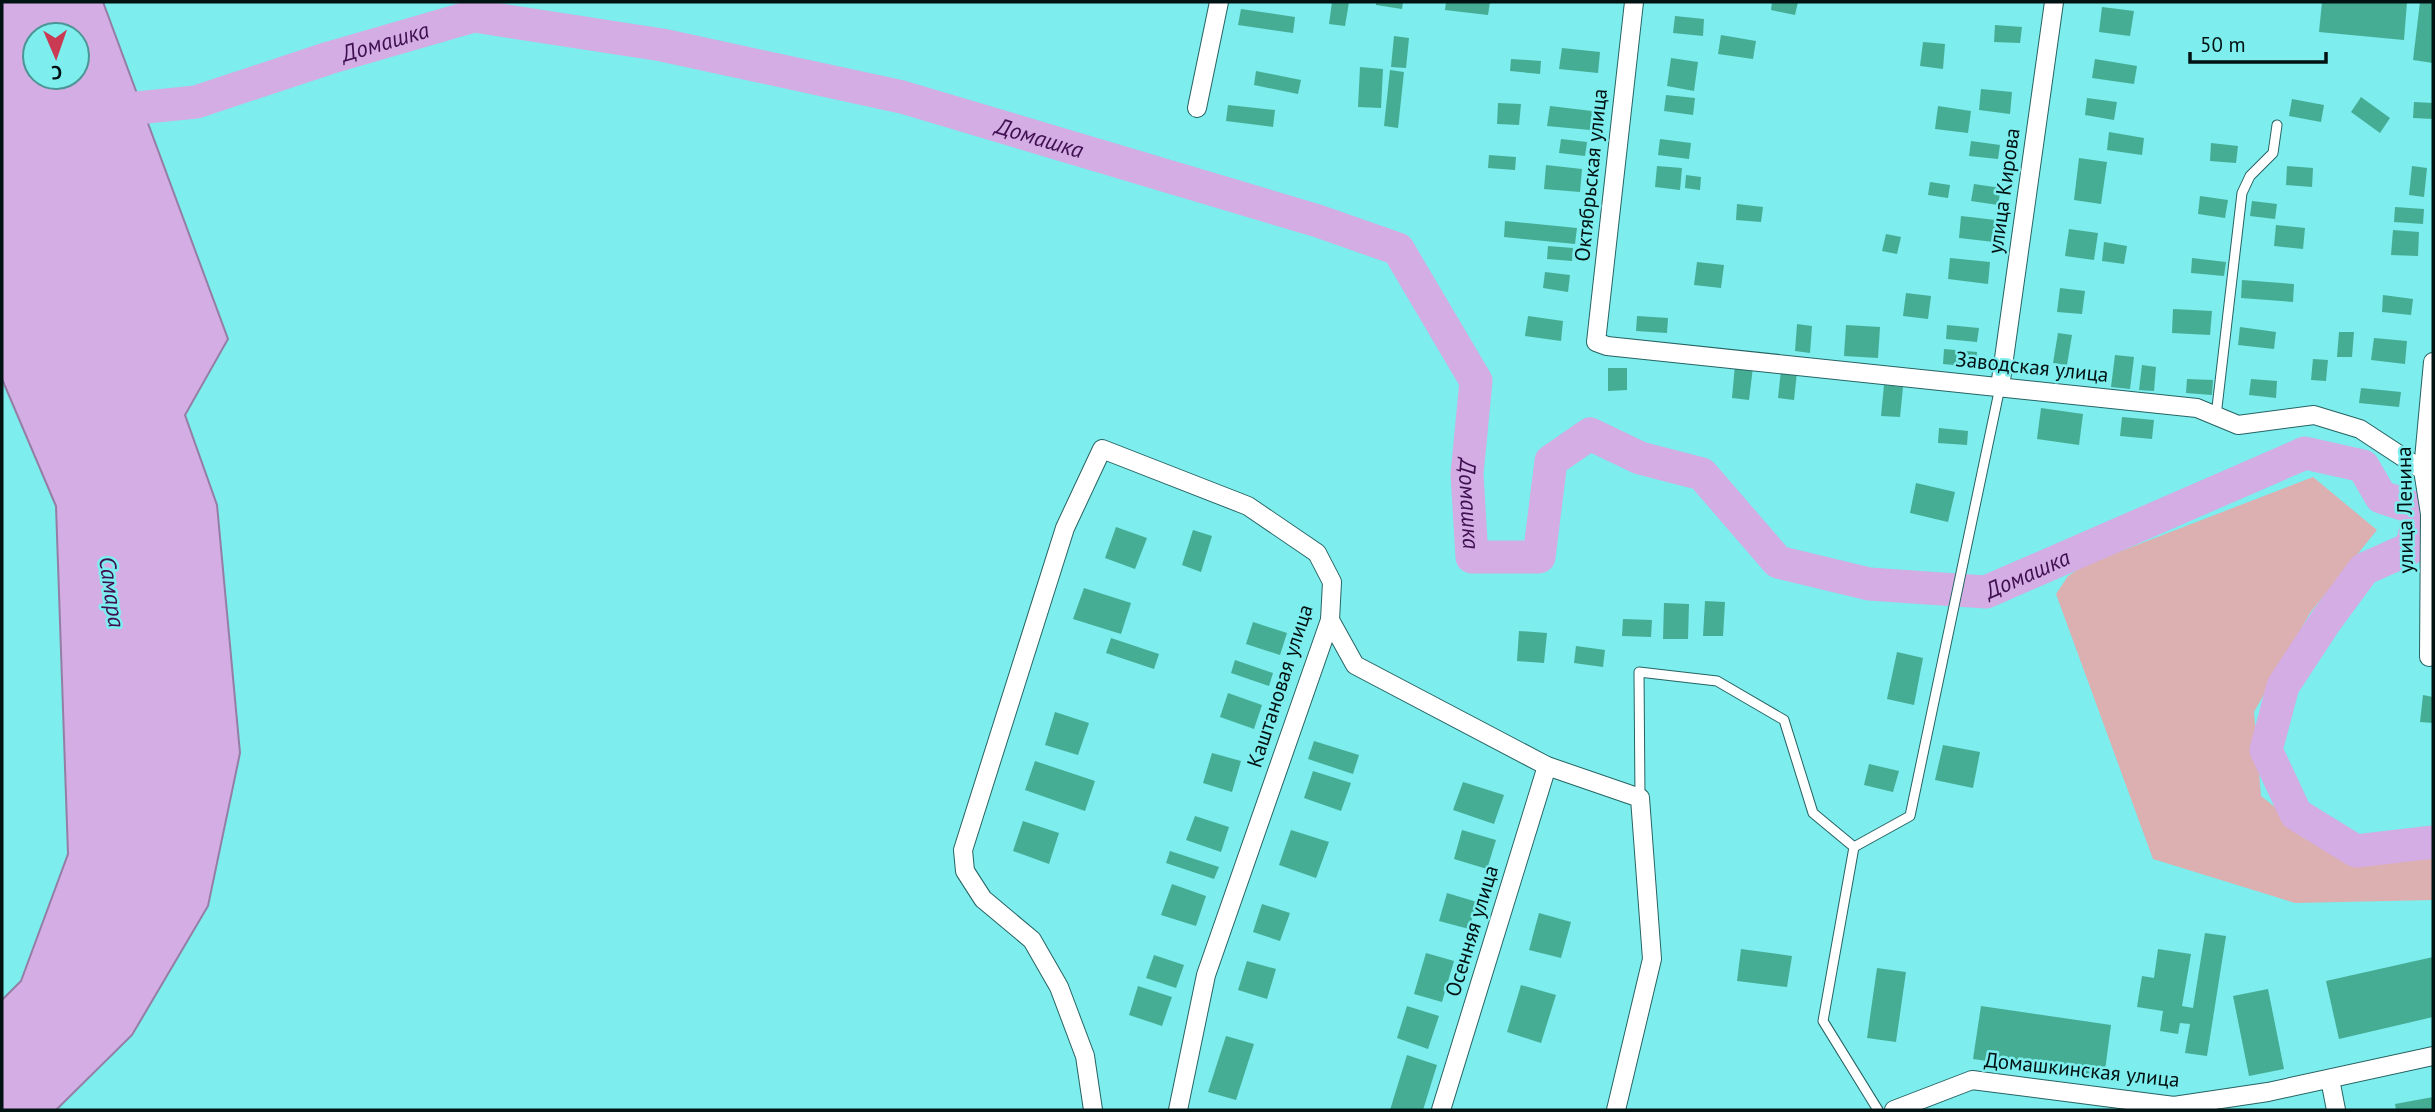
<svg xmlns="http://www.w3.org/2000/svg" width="2435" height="1112" viewBox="0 0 2435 1112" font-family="'PT Sans',sans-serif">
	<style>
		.green { fill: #dcafb1 }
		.water { fill: #d3ade4; stroke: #947ea5; stroke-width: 2; fill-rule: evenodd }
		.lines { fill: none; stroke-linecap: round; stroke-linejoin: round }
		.river { stroke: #d3ade4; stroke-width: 33 }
		.building { fill: #46ad95 }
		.lane-casing { stroke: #276363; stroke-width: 11 }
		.street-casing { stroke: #276363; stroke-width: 20 }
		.lane { stroke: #fff; stroke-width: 9 }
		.street { stroke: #fff; stroke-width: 18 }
		.labels { text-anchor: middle; stroke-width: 5; stroke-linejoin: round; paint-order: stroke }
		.street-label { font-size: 21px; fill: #001212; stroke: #7deded }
		.water-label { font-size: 23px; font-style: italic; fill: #3f0f50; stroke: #7deded }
	</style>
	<rect width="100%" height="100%" fill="#7deded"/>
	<path class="green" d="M 2313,477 L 2377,530 L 2310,613 L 2254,712 L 2261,796 L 2345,862 L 2433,859 L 2433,900 L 2295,903 L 2153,859 L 2056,594 L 2068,576 L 2085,565 Z"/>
	<path class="water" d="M 2,2 L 103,2 L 228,339 L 185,415 L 217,505 L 240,753 L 208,906 L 132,1035 L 56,1110 L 2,1110 L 2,1000 L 21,981 L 68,854 L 56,506 L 2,379 ZM 35,35 L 77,35 L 77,77 L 35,77 Z"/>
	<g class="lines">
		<path class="river" id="s1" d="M 97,112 L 196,102 L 329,58 L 474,16 L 662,45 L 902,97 L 1318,221 L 1398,249 L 1476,381 L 1467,474 L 1472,557 L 1539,557 L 1551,461 L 1590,434 L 1640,458 L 1702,474 L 1778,562 L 1869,584 L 1986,592 L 2305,453 L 2363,466 L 2381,497 L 2421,510 L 2411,548 L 2364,569 L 2325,622 L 2283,686 L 2266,750 L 2296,814 L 2356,851 L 2433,842"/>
	</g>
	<g class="building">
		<path d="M 1332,2 L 1349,2 L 1345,26 L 1329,24 Z"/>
		<path d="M 1376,2 L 1403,2 L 1402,9 L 1376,5 Z"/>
		<path d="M 1446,2 L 1490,2 L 1488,15 L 1445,10 Z"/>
		<path d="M 1772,2 L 1798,2 L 1795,15 L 1771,10 Z"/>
		<path d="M 2322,2 L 2407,2 L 2404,40 L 2319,32 Z"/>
		<path d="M 2420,2 L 2433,2 L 2433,63 L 2413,60 Z"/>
		<path d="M 2102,7 L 2134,11 L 2130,36 L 2099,32 Z"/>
		<path d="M 1241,9 L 1295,17 L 1293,33 L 1238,25 Z"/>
		<path d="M 1675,16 L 1704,19 L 1703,36 L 1673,33 Z"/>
		<path d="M 1995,25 L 2022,27 L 2020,43 L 1994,42 Z"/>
		<path d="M 1721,35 L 1756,41 L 1753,59 L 1718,54 Z"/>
		<path d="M 1394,36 L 1409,38 L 1406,68 L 1391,67 Z"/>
		<path d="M 1923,42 L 1945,44 L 1943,69 L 1920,66 Z"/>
		<path d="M 1562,48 L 1600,52 L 1598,73 L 1559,69 Z"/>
		<path d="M 1671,58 L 1698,62 L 1694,91 L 1667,86 Z"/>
		<path d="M 1511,59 L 1541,61 L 1540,74 L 1510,71 Z"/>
		<path d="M 2095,59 L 2137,66 L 2134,84 L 2092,78 Z"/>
		<path d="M 1360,67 L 1383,69 L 1381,108 L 1358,107 Z"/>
		<path d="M 1390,70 L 1404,72 L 1398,128 L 1384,126 Z"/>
		<path d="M 1256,71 L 1301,80 L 1298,94 L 1254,85 Z"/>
		<path d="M 1981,89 L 2012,92 L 2010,114 L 1979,110 Z"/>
		<path d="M 1666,95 L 1695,98 L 1693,115 L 1664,111 Z"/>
		<path d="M 2361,97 L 2390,118 L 2380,133 L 2351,112 Z"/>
		<path d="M 2087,98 L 2117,102 L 2114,120 L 2085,115 Z"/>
		<path d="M 2292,99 L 2324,105 L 2321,122 L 2289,116 Z"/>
		<path d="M 2414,102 L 2433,103 L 2433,119 L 2413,118 Z"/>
		<path d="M 1498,103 L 1521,104 L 1519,125 L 1497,124 Z"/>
		<path d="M 1228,105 L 1275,110 L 1273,127 L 1226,121 Z"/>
		<path d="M 1550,106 L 1592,111 L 1590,130 L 1547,126 Z"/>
		<path d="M 1938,106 L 1971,111 L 1968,133 L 1935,129 Z"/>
		<path d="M 2109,132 L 2144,138 L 2142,155 L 2107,150 Z"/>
		<path d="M 1561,139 L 1587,142 L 1585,156 L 1559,153 Z"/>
		<path d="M 1660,139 L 1691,143 L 1689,159 L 1658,155 Z"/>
		<path d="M 1971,141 L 2000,145 L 1998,159 L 1969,156 Z"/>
		<path d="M 2211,143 L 2238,146 L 2236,163 L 2210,161 Z"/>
		<path d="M 1489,155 L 1516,157 L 1515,170 L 1488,168 Z"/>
		<path d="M 2079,158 L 2107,162 L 2101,204 L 2074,200 Z"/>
		<path d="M 1546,165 L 1582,169 L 1580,192 L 1544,189 Z"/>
		<path d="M 1657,166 L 1682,168 L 1680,190 L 1655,187 Z"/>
		<path d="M 2287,166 L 2313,168 L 2312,187 L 2286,185 Z"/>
		<path d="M 2412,166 L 2427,168 L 2424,197 L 2409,195 Z"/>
		<path d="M 1686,175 L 1701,177 L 1700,190 L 1685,188 Z"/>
		<path d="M 1930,182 L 1950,185 L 1948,198 L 1928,195 Z"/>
		<path d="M 1974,184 L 2001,188 L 1998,205 L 1971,201 Z"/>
		<path d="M 2200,196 L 2228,200 L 2225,218 L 2198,214 Z"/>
		<path d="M 2252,201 L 2277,204 L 2275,219 L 2250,216 Z"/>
		<path d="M 1737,204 L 1763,207 L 1761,222 L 1736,220 Z"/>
		<path d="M 2395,207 L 2424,209 L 2423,224 L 2394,222 Z"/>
		<path d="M 1961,216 L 1996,220 L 1994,242 L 1959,238 Z"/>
		<path d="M 1505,221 L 1577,228 L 1575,244 L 1504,237 Z"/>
		<path d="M 2276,225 L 2305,228 L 2303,249 L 2274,246 Z"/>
		<path d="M 2069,229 L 2098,233 L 2094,260 L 2065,256 Z"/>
		<path d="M 2393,230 L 2419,232 L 2418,256 L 2391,255 Z"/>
		<path d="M 1886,234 L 1901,237 L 1897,254 L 1882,251 Z"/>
		<path d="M 2104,242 L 2127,246 L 2124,264 L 2102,261 Z"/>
		<path d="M 1548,246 L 1573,248 L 1572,261 L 1547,259 Z"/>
		<path d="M 1950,258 L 1990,262 L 1988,284 L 1948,279 Z"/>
		<path d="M 2192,258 L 2226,262 L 2224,276 L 2191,273 Z"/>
		<path d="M 1697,262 L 1724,265 L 1721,288 L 1694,285 Z"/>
		<path d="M 1545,272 L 1570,275 L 1568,292 L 1543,288 Z"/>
		<path d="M 2242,280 L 2294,284 L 2293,302 L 2241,298 Z"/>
		<path d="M 2060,288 L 2085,291 L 2082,314 L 2057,312 Z"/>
		<path d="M 1906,293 L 1931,296 L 1928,319 L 1903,316 Z"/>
		<path d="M 2383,295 L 2413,299 L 2411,315 L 2382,312 Z"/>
		<path d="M 2173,309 L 2212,311 L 2210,335 L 2172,333 Z"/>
		<path d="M 1528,316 L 1563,321 L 1561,341 L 1525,336 Z"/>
		<path d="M 1637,316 L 1668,318 L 1667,333 L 1636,331 Z"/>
		<path d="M 1797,324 L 1812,326 L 1810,353 L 1795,351 Z"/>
		<path d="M 1846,325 L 1880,327 L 1878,358 L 1844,356 Z"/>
		<path d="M 1947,325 L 1979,328 L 1977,342 L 1946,339 Z"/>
		<path d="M 2240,327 L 2276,332 L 2274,349 L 2238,345 Z"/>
		<path d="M 2339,332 L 2354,332 L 2352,357 L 2337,357 Z"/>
		<path d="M 2058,333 L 2072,335 L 2067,365 L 2053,363 Z"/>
		<path d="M 2374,338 L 2407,341 L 2405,364 L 2371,360 Z"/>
		<path d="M 1944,349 L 1977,352 L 1976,367 L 1943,364 Z"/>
		<path d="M 2115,355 L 2134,357 L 2130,389 L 2111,387 Z"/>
		<path d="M 2313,359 L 2328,360 L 2326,381 L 2311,380 Z"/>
		<path d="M 1735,365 L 1753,367 L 1749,400 L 1732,398 Z"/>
		<path d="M 2142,365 L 2156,367 L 2154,391 L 2139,390 Z"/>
		<path d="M 1608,368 L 1627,368 L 1627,390 L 1608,391 Z"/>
		<path d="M 1781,370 L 1797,372 L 1794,400 L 1778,398 Z"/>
		<path d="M 2187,379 L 2213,380 L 2212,395 L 2186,393 Z"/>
		<path d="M 2251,379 L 2277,381 L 2276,398 L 2249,395 Z"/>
		<path d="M 1884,385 L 1903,387 L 1900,417 L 1881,416 Z"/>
		<path d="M 2361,388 L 2401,392 L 2399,407 L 2359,403 Z"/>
		<path d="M 2041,408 L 2083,414 L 2079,445 L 2037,439 Z"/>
		<path d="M 2122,417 L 2154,420 L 2152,439 L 2120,436 Z"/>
		<path d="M 1939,428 L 1968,431 L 1967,445 L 1938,443 Z"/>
		<path d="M 1916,483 L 1955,492 L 1948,522 L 1910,513 Z"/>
		<path d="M 1116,527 L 1147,538 L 1135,569 L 1105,558 Z"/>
		<path d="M 1193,530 L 1212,536 L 1201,572 L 1182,565 Z"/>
		<path d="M 1084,588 L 1131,603 L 1121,634 L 1073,619 Z"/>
		<path d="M 1705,601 L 1725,602 L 1723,636 L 1703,636 Z"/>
		<path d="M 1664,603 L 1689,604 L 1688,639 L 1663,639 Z"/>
		<path d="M 1623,619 L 1652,620 L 1651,637 L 1622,636 Z"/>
		<path d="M 1253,622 L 1287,633 L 1280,655 L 1246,644 Z"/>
		<path d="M 1519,631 L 1547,633 L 1544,663 L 1517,661 Z"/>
		<path d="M 1111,638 L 1159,654 L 1154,669 L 1106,653 Z"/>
		<path d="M 1576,646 L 1605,650 L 1603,667 L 1574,663 Z"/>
		<path d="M 1897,652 L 1923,658 L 1914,705 L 1887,699 Z"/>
		<path d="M 1235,660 L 1273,673 L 1269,686 L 1231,673 Z"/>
		<path d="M 1228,693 L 1262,705 L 1254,729 L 1220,717 Z"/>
		<path d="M 2423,695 L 2433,697 L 2433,723 L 2420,722 Z"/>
		<path d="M 1055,712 L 1089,723 L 1078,755 L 1045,745 Z"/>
		<path d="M 1314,741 L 1359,755 L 1353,774 L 1308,759 Z"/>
		<path d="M 1943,745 L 1980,752 L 1973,788 L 1935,780 Z"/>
		<path d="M 1212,753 L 1241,761 L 1232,792 L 1203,783 Z"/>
		<path d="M 1035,761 L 1095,781 L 1085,811 L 1025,790 Z"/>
		<path d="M 1869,764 L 1899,771 L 1893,792 L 1864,785 Z"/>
		<path d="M 1313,771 L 1351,783 L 1341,811 L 1304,798 Z"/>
		<path d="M 1463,782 L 1504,795 L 1494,824 L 1453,810 Z"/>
		<path d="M 1195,816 L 1229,827 L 1221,852 L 1186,840 Z"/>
		<path d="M 1023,821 L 1059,833 L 1049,864 L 1013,851 Z"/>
		<path d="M 1291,830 L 1329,842 L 1316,878 L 1279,865 Z"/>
		<path d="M 1462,830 L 1496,840 L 1487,869 L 1454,859 Z"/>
		<path d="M 1170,851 L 1219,867 L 1214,879 L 1166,863 Z"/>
		<path d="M 1172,884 L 1206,896 L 1196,926 L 1161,915 Z"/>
		<path d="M 1447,893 L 1477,902 L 1469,929 L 1439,921 Z"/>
		<path d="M 1262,904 L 1290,913 L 1280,941 L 1253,932 Z"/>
		<path d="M 1539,913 L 1571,922 L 1561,958 L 1529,950 Z"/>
		<path d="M 2205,933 L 2226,936 L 2207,1056 L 2185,1053 L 2190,1024 L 2180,1023 L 2178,1034 L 2160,1031 L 2163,1011 L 2137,1007 L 2142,976 L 2154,978 L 2158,949 L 2191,954 L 2182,1006 L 2193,1008 Z"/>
		<path d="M 1741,949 L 1792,956 L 1787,987 L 1737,981 Z"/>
		<path d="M 1426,953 L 1454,961 L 1442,1002 L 1414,994 Z"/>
		<path d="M 1154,955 L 1184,965 L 1176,988 L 1146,978 Z"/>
		<path d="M 2433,957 L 2433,1017 L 2339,1039 L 2326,981 Z"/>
		<path d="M 1247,961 L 1276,969 L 1267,999 L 1238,990 Z"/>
		<path d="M 1877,968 L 1906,972 L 1896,1042 L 1867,1038 Z"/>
		<path d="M 1521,985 L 1556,995 L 1541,1043 L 1507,1032 Z"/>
		<path d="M 1138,986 L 1172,997 L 1162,1026 L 1129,1015 Z"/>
		<path d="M 2268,989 L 2284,1069 L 2249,1076 L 2233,996 Z"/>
		<path d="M 1407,1006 L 1439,1016 L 1428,1049 L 1397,1038 Z"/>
		<path d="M 1981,1006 L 2111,1025 L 2104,1078 L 1973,1059 Z"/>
		<path d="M 1226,1036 L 1254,1044 L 1236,1100 L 1208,1092 Z"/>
		<path d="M 1407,1055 L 1437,1065 L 1423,1110 L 1390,1110 Z"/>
		<path d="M 2433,1097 L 2433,1110 L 2396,1110 L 2395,1104 Z"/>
	</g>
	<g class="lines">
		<g class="lane-casing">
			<g id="lane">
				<path d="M 2216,416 L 2242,193 L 2250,176 L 2273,153 L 2277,125"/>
				<path d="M 1640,798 L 1639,672 L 1717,681 L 1784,720 L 1813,813 L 1854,847"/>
				<path d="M 1878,1110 L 1823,1021 L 1854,847 L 1910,816 L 2000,387"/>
			</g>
		</g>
		<g class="street-casing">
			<g id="street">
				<path d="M 1634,2 L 1596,342 L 1607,346 L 2197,408 L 2238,425 L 2314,415 L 2360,429 L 2433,477"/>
				<path d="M 1197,108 L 1219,2"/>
				<path d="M 2000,387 L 2054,2"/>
				<path d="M 1330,620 L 1355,665 L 1547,766 L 1640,798 L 1652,959 L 1616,1110"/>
				<path d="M 2429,657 L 2430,514 L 2423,470 L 2433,362"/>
				<path d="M 2330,1079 L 2336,1110"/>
				<path d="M 1093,1110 L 1085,1056 L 1059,987 L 1032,940 L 983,899 L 965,871 L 963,850 L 1065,528 L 1102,449 L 1248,506 L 1317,553 L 1332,582 L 1330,620 L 1206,975 L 1178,1110"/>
				<path d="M 1441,1110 L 1547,766"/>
				<path d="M 1894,1110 L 1972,1080 L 2174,1106 L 2268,1092 L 2433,1056"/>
			</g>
		</g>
		<use href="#lane" class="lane"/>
		<use href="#street" class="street"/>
	</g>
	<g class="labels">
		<g class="street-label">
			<text transform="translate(1591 175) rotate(-84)" y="7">Октябрьская улица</text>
			<text transform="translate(2004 191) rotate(-82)" y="7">улица Кирова</text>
			<text transform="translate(2032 367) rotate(6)" y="7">Заводская улица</text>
			<text transform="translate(2405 510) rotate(-91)" y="7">улица Ленина</text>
			<text transform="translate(1280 686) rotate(-72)" y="7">Каштановая улица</text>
			<text transform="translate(1472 931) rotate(-73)" y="7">Осенняя улица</text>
			<text transform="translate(2082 1070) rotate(6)" y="7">Домашкинская улица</text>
		</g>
		<g class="water-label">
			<text dy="8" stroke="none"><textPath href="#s1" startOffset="298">Домашка</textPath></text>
			<text dy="8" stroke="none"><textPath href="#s1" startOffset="970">Домашка</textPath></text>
			<text dy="8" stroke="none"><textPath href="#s1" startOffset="1622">Домашка</textPath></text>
			<text dy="8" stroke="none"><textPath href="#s1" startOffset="2378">Домашка</textPath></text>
			<text transform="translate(112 592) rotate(82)" y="8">Самара</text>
		</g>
	</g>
	<rect width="2435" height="1112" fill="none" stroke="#001212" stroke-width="7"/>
	<g transform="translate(56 56) rotate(178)"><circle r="33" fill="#7deded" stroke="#4b9595" stroke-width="2"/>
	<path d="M0-5L12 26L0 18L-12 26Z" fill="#ca3a53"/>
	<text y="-10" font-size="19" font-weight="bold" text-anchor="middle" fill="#001212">С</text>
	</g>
	<path d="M2190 52v10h136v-10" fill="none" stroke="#001212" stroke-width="3.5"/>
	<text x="2200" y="52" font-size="21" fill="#001212" stroke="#7deded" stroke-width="5" paint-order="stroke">50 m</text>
</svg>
